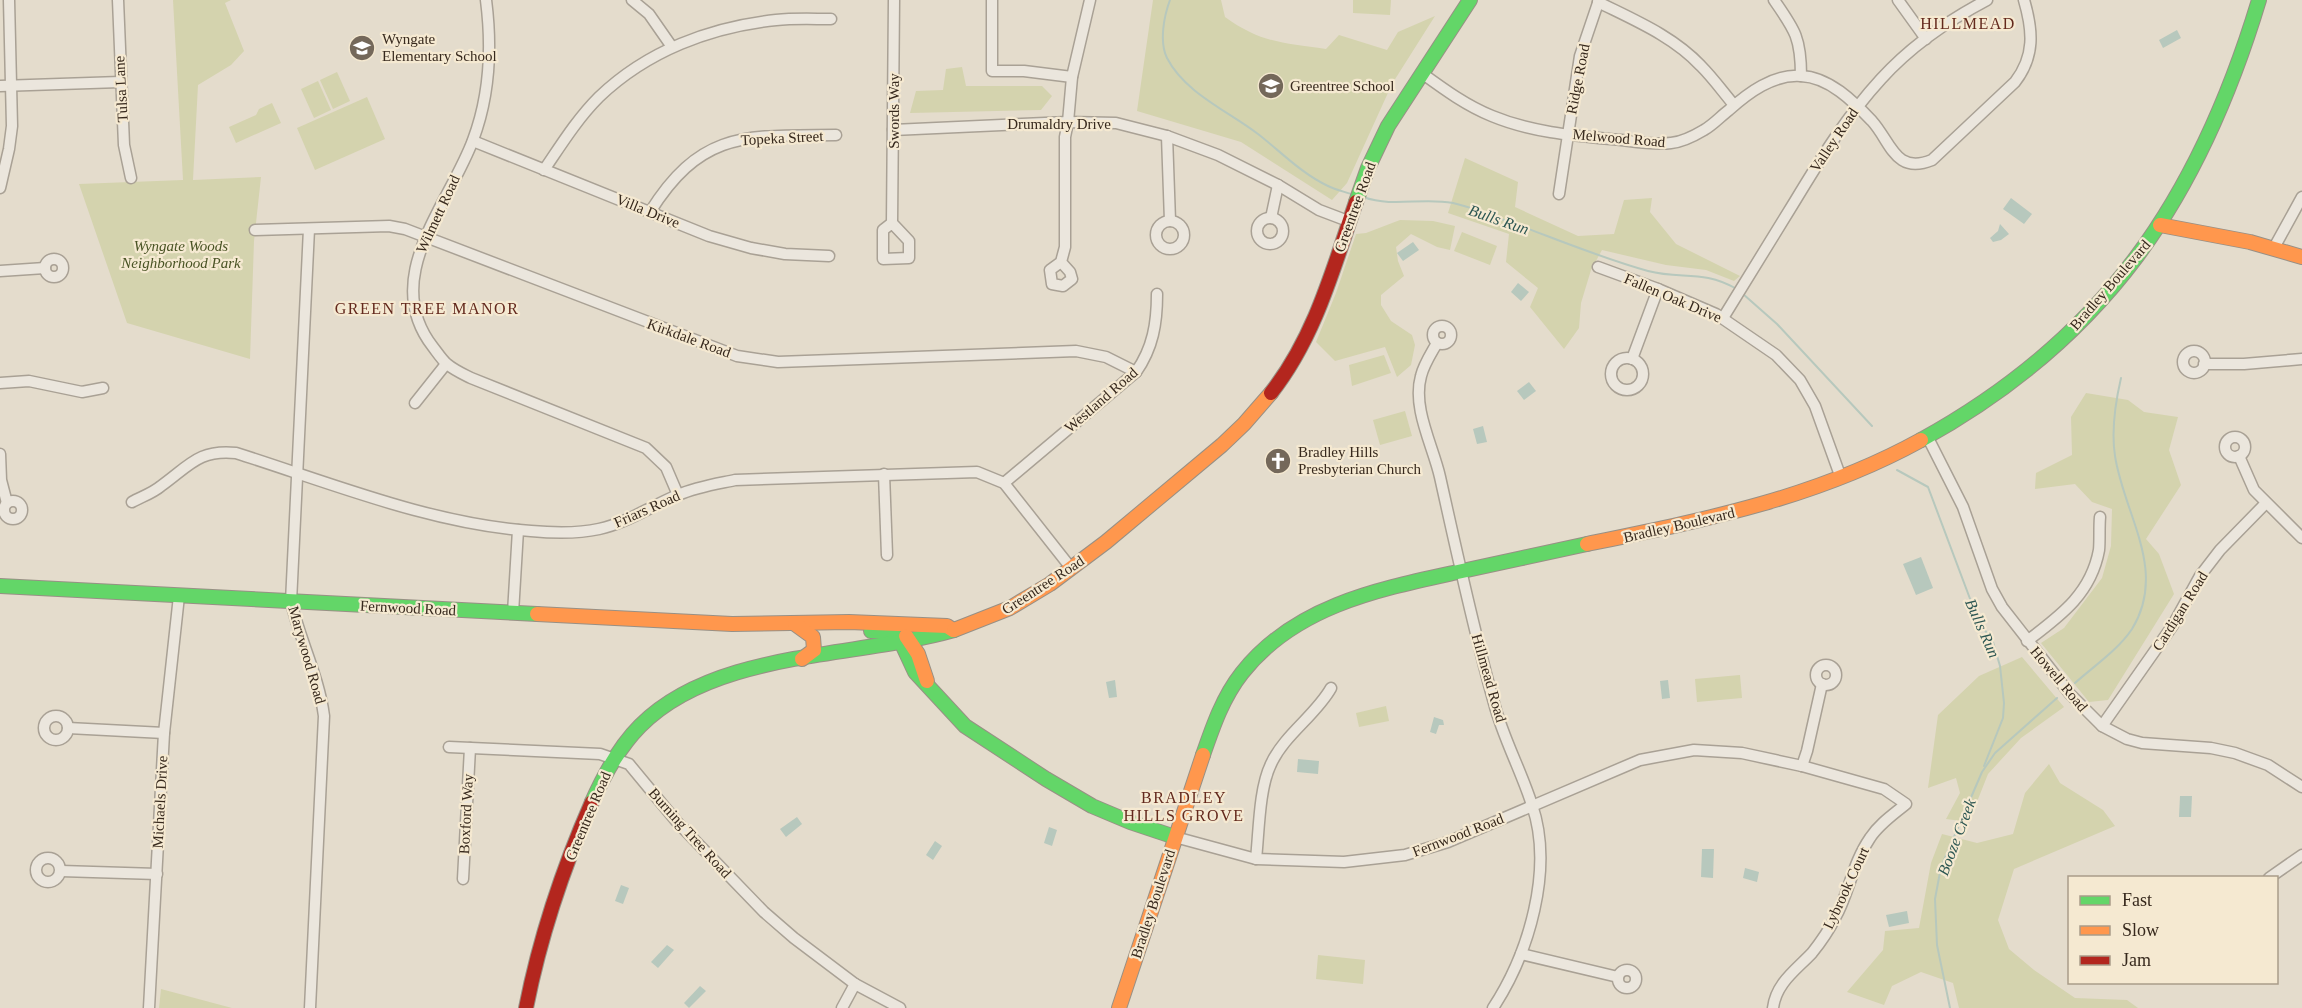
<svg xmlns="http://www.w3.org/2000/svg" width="2302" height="1008" viewBox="0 0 2302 1008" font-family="'Times New Roman',serif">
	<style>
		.green { fill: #d4d3ae }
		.water { fill: #b7c8bd }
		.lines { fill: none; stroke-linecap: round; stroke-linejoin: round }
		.stream { stroke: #b7c8bd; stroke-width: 2 }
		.street-casing { stroke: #a9a195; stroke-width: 13 }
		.fast-casing { stroke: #989085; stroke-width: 16 }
		.slow-casing { stroke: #989085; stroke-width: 16 }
		.jam-casing { stroke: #989085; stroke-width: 16 }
		.street { stroke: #ebe6dd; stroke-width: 10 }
		.fast { stroke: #63d668; stroke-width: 14 }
		.slow { stroke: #ff974d; stroke-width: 14 }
		.jam { stroke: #b3261e; stroke-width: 14 }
		.labels { text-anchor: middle; stroke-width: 4.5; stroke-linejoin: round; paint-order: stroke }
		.poi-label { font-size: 15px; fill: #37291d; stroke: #f5e9d1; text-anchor: start }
		.street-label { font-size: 15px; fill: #37291d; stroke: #f5e9d1 }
		.park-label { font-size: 15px; font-style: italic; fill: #495324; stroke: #f5e9d1 }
		.neighbourhood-label { font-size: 16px; letter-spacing: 1.5px; fill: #63291d; stroke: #f5e9d1 }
		.water-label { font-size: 16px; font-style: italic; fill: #2c5652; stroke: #f5e9d1 }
	</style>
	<rect width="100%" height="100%" fill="#e4dccc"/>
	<g class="green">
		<path d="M 173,0 L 231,0 L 225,3 L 244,51 L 231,65 L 198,85 L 193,180 L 261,177 L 254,241 L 250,359 L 127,323 L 79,184 L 183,180 Z"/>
		<path d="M 1153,0 L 1221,0 L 1225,17 C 1261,43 1284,43 1326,49 L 1339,35 L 1387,50 L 1398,32 L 1435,16 L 1392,84 L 1347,183 L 1332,200 L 1241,142 L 1137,111 Z"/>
		<path d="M 1353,0 L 1391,0 L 1390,15 L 1353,13 Z"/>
		<path d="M 962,67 L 966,86 L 1042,86 L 1052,96 L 1041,110 L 910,113 L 916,91 L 943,90 L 946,69 Z"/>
		<path d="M 337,72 L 350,101 L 333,109 L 320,80 Z"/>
		<path d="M 318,81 L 331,110 L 314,118 L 301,89 Z"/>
		<path d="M 367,97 L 385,139 L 315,170 L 297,128 Z"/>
		<path d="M 272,103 L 281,123 L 236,143 L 229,127 L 256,115 L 259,109 Z"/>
		<path d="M 1465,158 L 1518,182 L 1515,207 L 1578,236 L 1614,234 L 1624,200 L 1652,198 L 1650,212 L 1676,244 L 1740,276 L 1734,281 L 1706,270 L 1666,265 L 1602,250 L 1591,270 L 1581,303 L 1579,328 L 1564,349 L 1530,307 L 1538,288 L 1506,262 L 1509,234 L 1448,213 Z"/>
		<path d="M 1400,220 L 1433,221 L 1455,226 L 1450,250 L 1437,247 L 1411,234 L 1396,247 L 1398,261 L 1404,276 L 1381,295 L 1381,305 L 1391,321 L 1412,335 L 1415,345 L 1411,365 L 1397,377 L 1385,347 L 1335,361 L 1316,342 L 1336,293 L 1356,234 L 1366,233 Z"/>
		<path d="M 1462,232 L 1497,246 L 1490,265 L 1454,251 Z"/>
		<path d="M 1384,355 L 1391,373 L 1352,386 L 1349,365 Z"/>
		<path d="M 2086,393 L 2128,400 L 2144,412 L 2178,417 L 2169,450 L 2181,485 L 2146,539 L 2159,554 L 2174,594 L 2108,700 L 2089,702 L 2041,643 L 2064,628 L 2102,578 L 2111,546 L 2112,509 L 2092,502 L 2075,484 L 2035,489 L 2036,473 L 2072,455 L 2071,417 Z"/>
		<path d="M 1405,411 L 1412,436 L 1380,445 L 1373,420 Z"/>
		<path d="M 2022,657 L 2064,707 L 2021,738 L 1988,774 L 1969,822 L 1946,819 L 1960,793 L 1956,778 L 1928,788 L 1938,715 L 1979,676 Z"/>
		<path d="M 1740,675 L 1742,698 L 1697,702 L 1695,679 Z"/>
		<path d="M 1386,706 L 1389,721 L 1359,727 L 1356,713 Z"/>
		<path d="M 2049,764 L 2060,783 L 2103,810 L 2115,826 L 2014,869 L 1998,920 L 2009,949 L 2034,970 L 2075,998 L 2127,1000 L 2138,1008 L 1959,1008 L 1953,983 L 1921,972 L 1892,986 L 1884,1005 L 1847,992 L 1883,950 L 1885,931 L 1919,928 L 1931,863 L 1942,834 L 1977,843 L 2013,834 L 2025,793 Z"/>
		<path d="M 1318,955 L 1365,960 L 1363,984 L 1316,979 Z"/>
		<path d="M 161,989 L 232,1008 L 233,1008 L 159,1008 Z"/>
	</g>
	<g class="water">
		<path d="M 2177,30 L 2181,38 L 2163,48 L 2159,40 Z"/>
		<path d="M 2011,198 L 2032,214 L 2024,224 L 2003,209 Z"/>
		<path d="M 2000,224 L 2009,234 L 2001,240 L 1993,242 L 1990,238 L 1998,231 Z"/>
		<path d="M 1413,242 L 1419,250 L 1403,261 L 1397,253 Z"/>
		<path d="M 1518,283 L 1529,292 L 1521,301 L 1511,292 Z"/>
		<path d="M 1529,382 L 1536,391 L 1524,400 L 1517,391 Z"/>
		<path d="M 1483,426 L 1487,442 L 1477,444 L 1473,429 Z"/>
		<path d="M 1921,557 L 1933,588 L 1916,595 L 1903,564 Z"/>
		<path d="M 1115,680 L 1117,697 L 1109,698 L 1106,682 Z"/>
		<path d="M 1668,680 L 1670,698 L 1662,699 L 1660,681 Z"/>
		<path d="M 1434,717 L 1443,720 L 1444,725 L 1439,725 L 1436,734 L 1430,732 Z"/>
		<path d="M 1298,759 L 1319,761 L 1318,774 L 1297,772 Z"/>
		<path d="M 2180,796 L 2192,796 L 2191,817 L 2179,817 Z"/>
		<path d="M 797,817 L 802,824 L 786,837 L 780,829 Z"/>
		<path d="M 1049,827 L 1057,830 L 1052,846 L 1044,843 Z"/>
		<path d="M 935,841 L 942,846 L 933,860 L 926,855 Z"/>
		<path d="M 1702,849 L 1714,849 L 1713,878 L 1701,877 Z"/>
		<path d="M 1745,868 L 1759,872 L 1757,882 L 1743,878 Z"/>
		<path d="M 621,885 L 629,888 L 623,904 L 615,901 Z"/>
		<path d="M 1907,911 L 1909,923 L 1889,927 L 1886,915 Z"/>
		<path d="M 667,945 L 674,950 L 658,968 L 651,962 Z"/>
		<path d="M 700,986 L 706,991 L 689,1008 L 684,1003 Z"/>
	</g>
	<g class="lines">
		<g class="stream">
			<path d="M 1170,0 C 1164,16 1159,42 1167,58 C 1185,93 1228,111 1258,134 C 1280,151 1302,174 1328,186 C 1336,190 1346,192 1354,195"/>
			<path d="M 1363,197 C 1395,208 1420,197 1453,203 C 1472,207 1491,216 1510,222 C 1556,239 1601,258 1648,271 C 1682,280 1702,269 1737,289"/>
			<path d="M 1743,294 L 1777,324 L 1872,426"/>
			<path d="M 1897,470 L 1928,487 L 1978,620 L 1993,642 L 2000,666 L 2004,703 L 2003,718 L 1984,766"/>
			<path d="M 2075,683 C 2094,666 2118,650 2132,629 C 2168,570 2124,515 2115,456 C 2111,430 2115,404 2121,378"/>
			<path d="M 1950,1008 L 1937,945 L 1935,899 L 1941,867 L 1982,772 L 1995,753 L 2057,698"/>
		</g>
		<g class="street-casing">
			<g id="street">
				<path d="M 118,0 L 124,145 L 131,178"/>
				<path d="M 486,0 C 492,47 490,95 473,140 C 449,205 379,278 433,347 C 437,352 442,360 447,364 C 454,370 463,374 471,378 L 646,448 L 666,467 L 678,495"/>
				<path d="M 632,0 L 649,14 L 672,47"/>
				<path d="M 992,0 L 992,71 L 1024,71 L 1072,77"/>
				<path d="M 1774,0 C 1795,30 1801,38 1801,76"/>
				<path d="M 1898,0 L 1926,39"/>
				<path d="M 1598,2 C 1634,20 1673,36 1701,66 C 1713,78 1723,92 1734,105"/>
				<path d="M 1423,74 C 1445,90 1467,106 1492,116 C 1533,133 1578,136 1621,140 C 1637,142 1655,145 1671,143 C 1683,142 1694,136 1704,130 C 1713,125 1721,116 1729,110 C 1748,93 1773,74 1801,76 C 1829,77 1853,101 1872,121 C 1891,142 1895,175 1932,160 L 2015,82 C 2035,56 2033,31 2024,0"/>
				<path d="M 0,86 L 120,82"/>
				<path d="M 893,130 L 1068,122 L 1116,123 L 1167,136 L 1218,155 L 1278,185 L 1319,210 L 1348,221"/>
				<path d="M 1167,136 L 1170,221"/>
				<path d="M 473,141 L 709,236 L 751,248 L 785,254 L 829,256"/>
				<path d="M 544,170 C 561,145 577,119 599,97 C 647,51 710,27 776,20 C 794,18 813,19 831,19"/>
				<path d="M 0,188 L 9,149 L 12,126 L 9,0"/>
				<path d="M 1559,194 L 1580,56 L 1599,0"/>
				<path d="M 650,212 C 702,129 748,136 836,135"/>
				<circle cx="1270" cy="231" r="13"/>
				<path d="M 1271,218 L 1278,185"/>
				<circle cx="1170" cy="235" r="14"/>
				<path d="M 892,223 L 883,230 L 883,259 L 909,258 L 909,241 L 892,223 L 894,0"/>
				<path d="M 309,229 L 291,602 C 300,640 319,677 324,716 L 310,1008"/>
				<path d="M 255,230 L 389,226 L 405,229 L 737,356 L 778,362 L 1076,351 L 1106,357 L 1136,372"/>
				<path d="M 2275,246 L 2302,197"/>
				<circle cx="54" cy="268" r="9"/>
				<path d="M 1061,262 L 1070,272 L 1072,279 L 1063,286 L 1052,284 L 1050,270 L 1061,262 L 1065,247 L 1065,137 L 1068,122 L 1072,77 L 1090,0"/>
				<path d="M 1598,267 L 1658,289 L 1716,314 L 1776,355 L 1800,380 L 1815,406 L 1841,478"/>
				<path d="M 0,271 L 45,268"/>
				<path d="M 1723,318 C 1747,279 1771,240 1795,201 C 1821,158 1847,116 1881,79 C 1910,47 1949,20 1987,0"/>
				<circle cx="1442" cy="335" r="9"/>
				<path d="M 1437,343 C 1431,354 1424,364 1421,376 C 1412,408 1433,446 1440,477 C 1457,553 1473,628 1494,703 C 1503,738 1521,770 1532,805 C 1554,869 1529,953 1493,1008"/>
				<circle cx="2194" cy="362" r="11"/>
				<circle cx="1627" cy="374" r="16"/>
				<path d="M 1632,359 L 1658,289"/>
				<path d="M 2204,364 L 2244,364 L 2302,359"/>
				<path d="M 0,383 L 29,381 L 82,392 L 103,388"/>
				<path d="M 415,403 L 446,364"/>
				<circle cx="2235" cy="447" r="10"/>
				<path d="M 1928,438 L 1963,507 L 1992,589 L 2002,607 L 2070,694 L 2102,726 L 2127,739 L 2142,743 L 2211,748 L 2235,753 L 2268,765 L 2302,787"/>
				<path d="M 0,454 L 1,480 L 7,503"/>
				<path d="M 2239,456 L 2254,490 L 2302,538"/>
				<path d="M 884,474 L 887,555"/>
				<path d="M 1004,483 L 1136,372 C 1153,348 1157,323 1157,294"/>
				<circle cx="13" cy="510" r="9"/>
				<path d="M 132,502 C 141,497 153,493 161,486 C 189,466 199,449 236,453 C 331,483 431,524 531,531 C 553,533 576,534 599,529 C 627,523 651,506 678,495 C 696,487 716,484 735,480 L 977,472 L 1004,483 L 1071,568"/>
				<path d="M 513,613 L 518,530"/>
				<path d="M 2027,641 C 2060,616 2091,594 2099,550 C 2100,540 2099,528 2100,517"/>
				<circle cx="1826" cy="675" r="10"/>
				<circle cx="56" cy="728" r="12"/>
				<path d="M 2102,726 L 2173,625 L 2200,576 L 2220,550 L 2266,503"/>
				<path d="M 68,728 L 164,733"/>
				<path d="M 449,747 L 600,754 L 629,764 L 677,822 L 764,912 L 794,938 L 855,984 L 900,1008"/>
				<path d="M 1802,766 L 1807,751 L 1822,684"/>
				<path d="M 1175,837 L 1256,859 L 1344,862 L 1405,855 L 1448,842 L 1640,760 L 1694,750 L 1742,753 L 1802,766 L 1884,789 L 1906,804 C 1894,814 1879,824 1870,838 C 1852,864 1849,894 1835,918 C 1829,930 1820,943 1812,953 C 1796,970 1776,983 1773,1008"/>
				<circle cx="48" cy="870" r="12"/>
				<path d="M 1256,859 C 1259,832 1259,788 1271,764 C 1284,735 1316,715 1331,688"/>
				<path d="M 61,871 L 157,874"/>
				<path d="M 2269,878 L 2302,855"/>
				<path d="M 463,879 L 470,748"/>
				<path d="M 1521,954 L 1618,977"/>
				<circle cx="1627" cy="979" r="9"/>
				<path d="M 149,1008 L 164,733 L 179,596"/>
				<path d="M 842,1008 L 855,984"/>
			</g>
		</g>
		<g class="fast-casing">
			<g id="fast">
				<path d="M 1356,202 L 1368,168 L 1388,126 L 1470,0"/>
				<path d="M 1921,440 C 2106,338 2199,199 2259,0"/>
				<path d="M 0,586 L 537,614"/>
				<path d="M 871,631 L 887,632 L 895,636 L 902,644 L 915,672 L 965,726 L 1046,779 L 1092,806 L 1130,822 L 1175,837"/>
				<path d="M 1203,755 C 1213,726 1223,697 1242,673 C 1294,607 1375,590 1453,573 C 1498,563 1542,554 1587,544"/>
				<path d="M 592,802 C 604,775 619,747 640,726 C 715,650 856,658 954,630"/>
			</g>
		</g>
		<g class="slow-casing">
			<g id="slow">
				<path d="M 2160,225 L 2250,242 L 2302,257"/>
				<path d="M 1587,544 C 1704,520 1816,498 1921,440"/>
				<path d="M 537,614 L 732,624 L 849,622 L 947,626 L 953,630"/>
				<path d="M 795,624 L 813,637 L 814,650 L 802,659"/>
				<path d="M 954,630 L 1010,608 L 1050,584 L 1106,542 L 1222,445 L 1244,424 L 1271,393"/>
				<path d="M 906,636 L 918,654 L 927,681"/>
				<path d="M 1119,1008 L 1203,755"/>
			</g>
		</g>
		<g class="jam-casing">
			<g id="jam">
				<path d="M 1271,393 C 1315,337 1333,269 1356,202"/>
				<path d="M 526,1008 C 540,937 563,868 592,802"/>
			</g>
		</g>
		<use href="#street" class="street"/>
		<use href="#fast" class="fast"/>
		<use href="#slow" class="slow"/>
		<use href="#jam" class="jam"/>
	</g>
	<defs>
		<g id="school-disc" transform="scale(1.35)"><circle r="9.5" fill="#74685a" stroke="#f5e9d1"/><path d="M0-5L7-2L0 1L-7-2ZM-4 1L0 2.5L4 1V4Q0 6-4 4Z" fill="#fff"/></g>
		<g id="church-disc" transform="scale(1.35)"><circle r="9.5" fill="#74685a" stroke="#f5e9d1"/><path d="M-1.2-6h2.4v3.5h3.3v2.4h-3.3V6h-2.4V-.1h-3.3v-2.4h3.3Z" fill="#fff"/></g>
	</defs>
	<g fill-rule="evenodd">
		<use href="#school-disc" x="362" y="48"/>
		<use href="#school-disc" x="1271" y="86"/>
		<use href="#church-disc" x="1278" y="461"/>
	</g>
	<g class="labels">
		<g class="poi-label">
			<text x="382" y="44">Wyngate<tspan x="382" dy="17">Elementary School</tspan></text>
			<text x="1290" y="91">Greentree School</text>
			<text x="1298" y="457">Bradley Hills<tspan x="1298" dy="17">Presbyterian Church</tspan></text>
		</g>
		<g class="street-label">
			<text transform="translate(1578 79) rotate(-79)" y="5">Ridge Road</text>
			<text transform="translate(121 89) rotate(-93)" y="5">Tulsa Lane</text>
			<text transform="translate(894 111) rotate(-90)" y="5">Swords Way</text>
			<text x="1059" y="129">Drumaldry Drive</text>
			<text transform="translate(782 138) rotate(-3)" y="5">Topeka Street</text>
			<text transform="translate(1619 138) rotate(5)" y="5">Melwood Road</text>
			<text transform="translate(1834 140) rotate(-56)" y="5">Valley Road</text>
			<text transform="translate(1355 207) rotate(-70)" y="5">Greentree Road</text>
			<text transform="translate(648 211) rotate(22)" y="5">Villa Drive</text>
			<text transform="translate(438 214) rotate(-65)" y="5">Wilmett Road</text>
			<text transform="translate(2110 285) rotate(-49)" y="5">Bradley Boulevard</text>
			<text transform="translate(1673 298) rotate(23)" y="5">Fallen Oak Drive</text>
			<text transform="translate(689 338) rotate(20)" y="5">Kirkdale Road</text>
			<text transform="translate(1101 400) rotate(-41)" y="5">Westland Road</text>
			<text transform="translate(647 509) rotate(-24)" y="5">Friars Road</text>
			<text transform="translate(1679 525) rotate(-13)" y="5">Bradley Boulevard</text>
			<text transform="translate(1043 585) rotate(-33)" y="5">Greentree Road</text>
			<text transform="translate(408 608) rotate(3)" y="5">Fernwood Road</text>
			<text transform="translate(2180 611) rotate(-58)" y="5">Cardigan Road</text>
			<text transform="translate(307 655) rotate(74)" y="5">Marywood Road</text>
			<text transform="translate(1489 678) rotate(74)" y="5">Hillmead Road</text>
			<text transform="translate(2059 679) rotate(50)" y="5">Howell Road</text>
			<text transform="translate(160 802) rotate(-87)" y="5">Michaels Drive</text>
			<text transform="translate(466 814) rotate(-87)" y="5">Boxford Way</text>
			<text transform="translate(588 816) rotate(-67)" y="5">Greentree Road</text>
			<text transform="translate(690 833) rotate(48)" y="5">Burning Tree Road</text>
			<text transform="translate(1458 835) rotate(-21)" y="5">Fernwood Road</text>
			<text transform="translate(1846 888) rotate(-65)" y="5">Lybrook Court</text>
			<text transform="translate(1153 904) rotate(-72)" y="5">Bradley Boulevard</text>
		</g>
		<g class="park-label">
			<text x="181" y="251">Wyngate Woods<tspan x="181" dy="17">Neighborhood Park</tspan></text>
		</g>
		<g class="neighbourhood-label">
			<text x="1968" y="29">HILLMEAD</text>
			<text x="427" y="314">GREEN TREE MANOR</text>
			<text x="1184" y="803">BRADLEY<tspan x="1184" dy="18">HILLS GROVE</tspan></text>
		</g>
		<g class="water-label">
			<text transform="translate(1499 219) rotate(19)" y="6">Bulls Run</text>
			<text transform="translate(1983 628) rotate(66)" y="6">Bulls Run</text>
			<text transform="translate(1956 837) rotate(-69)" y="6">Booze Creek</text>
		</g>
	</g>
	<rect x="2068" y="876" width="210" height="108" fill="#f5e9d1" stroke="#a99c89" stroke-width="1.5"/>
	<rect x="2080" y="896" width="30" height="9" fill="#63d668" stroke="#a99c89" stroke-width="1.5"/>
	<text x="2122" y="906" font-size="18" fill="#37291d">Fast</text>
	<rect x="2080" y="926" width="30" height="9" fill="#ff974d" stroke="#a99c89" stroke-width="1.5"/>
	<text x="2122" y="936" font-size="18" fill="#37291d">Slow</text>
	<rect x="2080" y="956" width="30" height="9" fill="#b3261e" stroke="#a99c89" stroke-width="1.5"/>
	<text x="2122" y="966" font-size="18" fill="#37291d">Jam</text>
</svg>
